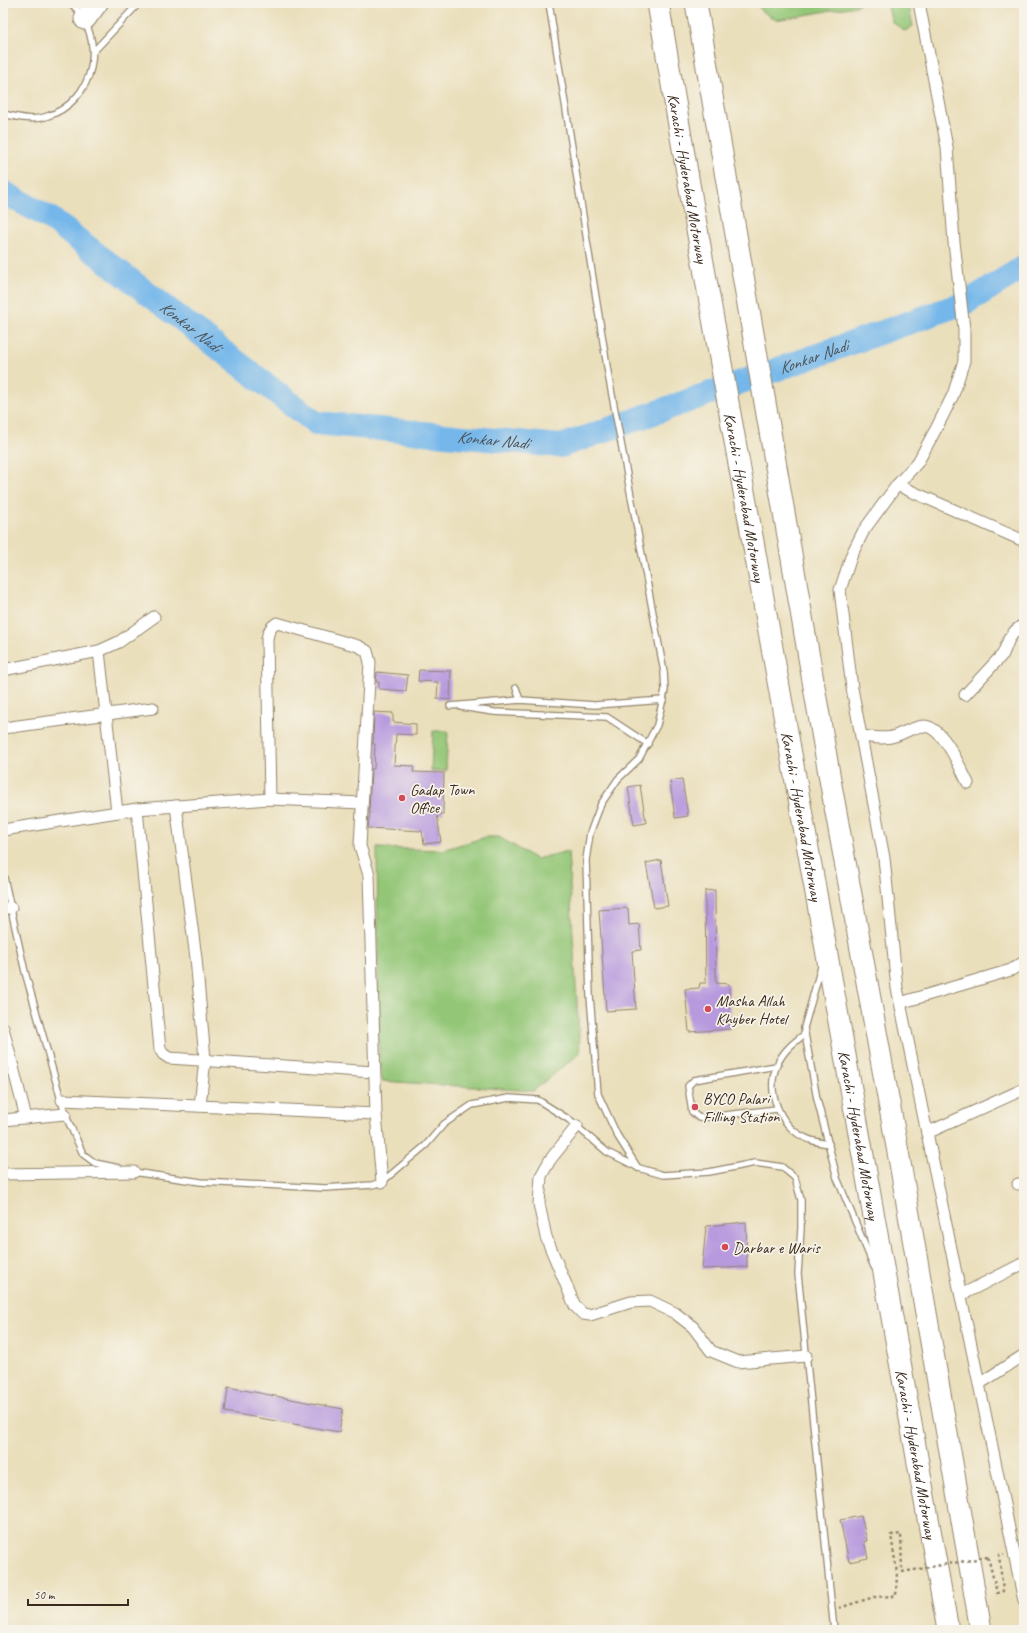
<svg xmlns="http://www.w3.org/2000/svg" width="1027" height="1633" viewBox="0 0 1027 1633" font-family="Caveat,sans-serif">
	<style>
		.green { fill: #93c676; stroke: #67784a }
		.lines { fill: none; stroke-linecap: round; stroke-linejoin: round }
		.river { stroke: #75b7ea; stroke-width: 24 }
		.building { fill: #b79ade }
		.service-casing { stroke: #92846c; stroke-width: 8 }
		.minor-casing { stroke: #92846c; stroke-width: 13 }
		.motorway-casing { stroke: #92846c; stroke-width: 23 }
		.path { stroke: #92846c; stroke-width: 2.5; stroke-dasharray: 3 3; stroke-linecap: butt }
		.service { stroke: #fff; stroke-width: 5.5 }
		.minor { stroke: #fff; stroke-width: 11 }
		.motorway { stroke: #fff; stroke-width: 21 }
		.path-bridge { stroke: #92846c; stroke-width: 2.5; stroke-dasharray: 3 3; stroke-linecap: butt }
		.poi-dot { fill: #d1495b; stroke: #f7f3e8; stroke-width: 1.5 }
		.labels { text-anchor: middle; stroke-width: 3.5; stroke-linejoin: round; paint-order: stroke }
		.street-label { font-size: 16px; fill: #3b2a1e; stroke: #f7f3e8 }
		.poi-label { font-size: 16px; fill: #3b2a1e; stroke: #f7f3e8; text-anchor: start }
		.water-label { font-size: 17px; font-style: italic; fill: #4c545b; stroke: #f7f3e8 }
	</style>
	<rect width="100%" height="100%" fill="#f7f3e8"/>
	<filter id="ink" filterUnits="userSpaceOnUse"><feTurbulence type="fractalNoise" baseFrequency=".025" numOctaves="2"/><feDisplacementMap in="SourceGraphic" scale="8" xChannelSelector="R" yChannelSelector="G"/><feConvolveMatrix kernelMatrix="1 2 1 2 8 2 1 2 1" color-interpolation-filters="sRGB"/></filter>
	<filter id="wash" filterUnits="userSpaceOnUse"><feTurbulence type="fractalNoise" baseFrequency=".012" numOctaves="4" result="noise"/><feDisplacementMap in="SourceGraphic" scale="16" xChannelSelector="R" yChannelSelector="G"/><feGaussianBlur stdDeviation="0.9" result="paint"/><feColorMatrix in="noise" values="0 0 0 0 0 0 0 0 0 0 0 0 0 0 0 0 0 1.4 0 .05"/><feComposite in="paint" operator="in"/></filter>
	<g filter="url(#wash)">
		<rect width="100%" height="100%" fill="#eadfbb"/>
		<g class="green">
			<path d="M 758,3 L 861,3 L 856,6 L 776,20 L 760,10 Z"/>
			<path d="M 887,3 L 908,3 L 913,26 L 905,31 L 892,22 Z"/>
			<path d="M 433,731 L 448,731 L 446,771 L 431,771 Z"/>
			<path d="M 486,837 L 499,837 L 536,859 L 568,851 L 580,1053 L 533,1091 L 382,1081 L 379,1054 L 377,848 L 442,850 Z"/>
		</g>
		<g class="lines">
			<path class="river" id="s1" d="M 3,192 L 50,218 L 316,423 L 561,446 L 967,302 L 1024,267"/>
		</g>
		<g id="blocks">
			<g class="building">
				<path d="M 419,670 L 451,671 L 450,700 L 437,699 L 438,682 L 418,681 Z"/>
				<path d="M 377,672 L 408,675 L 406,691 L 379,689 L 379,682 L 376,682 Z"/>
				<path d="M 374,712 L 393,713 L 393,722 L 416,724 L 416,735 L 396,734 L 394,765 L 414,766 L 413,772 L 444,773 L 443,814 L 437,814 L 441,842 L 424,844 L 422,831 L 368,828 L 370,812 L 369,812 L 371,769 L 374,769 L 375,744 L 373,744 Z"/>
				<path d="M 682,779 L 688,816 L 675,818 L 670,781 Z"/>
				<path d="M 640,785 L 646,823 L 634,825 L 628,787 Z"/>
				<path d="M 661,860 L 668,906 L 654,908 L 646,863 Z"/>
				<path d="M 715,890 L 716,983 L 729,984 L 730,1029 L 689,1032 L 685,989 L 699,988 L 700,983 L 706,983 L 705,891 Z"/>
				<path d="M 628,908 L 629,925 L 639,924 L 641,950 L 632,951 L 636,1009 L 606,1011 L 599,910 Z"/>
				<path d="M 746,1222 L 747,1267 L 702,1269 L 706,1226 Z"/>
				<path d="M 228,1387 L 343,1409 L 339,1432 L 225,1412 Z"/>
				<path d="M 861,1516 L 867,1541 L 864,1541 L 868,1558 L 849,1562 L 840,1520 Z"/>
			</g>
		</g>
	</g>
	<g filter="url(#ink)">
		<use href="#blocks" fill-opacity="0" stroke="#92846c" stroke-width="1"/>
		<g class="lines">
			<g class="service-casing">
				<g id="service">
					<path d="M 549,3 L 609,379 L 664,672 L 665,690 L 657,725 L 639,759 L 618,779 L 601,804 L 590,833 L 586,860 L 590,996 L 598,1094 L 617,1135 L 638,1168"/>
					<path d="M 94,51 L 139,3"/>
					<path d="M 3,114 C 17,117 31,121 45,117 C 96,102 108,38 71,3"/>
					<path d="M 516,688 L 520,700"/>
					<path d="M 450,706 L 520,700 L 595,705 L 664,700"/>
					<path d="M 461,707 L 494,712 L 607,717 L 648,744"/>
					<path d="M 3,873 L 25,972 L 65,1114 L 83,1154 L 95,1163 L 119,1168"/>
					<path d="M 821,967 L 804,1028 L 805,1034 L 817,1099 L 837,1178 L 874,1267"/>
					<path d="M 805,1034 C 793,1043 783,1051 777,1065 C 765,1092 781,1129 808,1139 C 815,1142 823,1143 829,1144"/>
					<path d="M 776,1066 L 694,1080 L 688,1086 L 692,1112 L 699,1118 L 777,1109"/>
					<path d="M 133,1172 L 201,1182 L 325,1188 L 372,1185 L 382,1182 L 426,1145 L 444,1124 L 472,1105 L 509,1098 L 538,1100 L 568,1119 L 607,1152 L 639,1168 L 663,1175 L 709,1172 L 755,1163 L 782,1167 L 795,1178 L 801,1200 L 801,1228 L 798,1274 L 834,1630"/>
				</g>
			</g>
			<g class="minor-casing">
				<g id="minor">
					<path d="M 919,3 L 947,147 L 954,242 L 964,329 L 964,361 L 953,395 L 937,427 L 918,462 L 897,485 L 864,530 L 852,554 L 840,590 L 852,688 L 884,858 L 897,988 L 1024,1601"/>
					<path d="M 897,485 L 1024,541"/>
					<path d="M 99,651 L 117,812"/>
					<path d="M 3,670 L 99,651 L 119,642 L 154,617"/>
					<path d="M 965,695 L 1003,654 L 1009,639 L 1015,631 L 1024,624"/>
					<path d="M 3,728 L 153,708"/>
					<path d="M 861,736 C 872,737 885,740 895,736 C 904,733 915,726 924,726 C 944,727 960,768 968,783"/>
					<path d="M 270,799 L 267,639 C 268,632 270,627 277,623 L 358,646 L 367,651 L 370,662 L 360,846 L 369,875 L 376,1114 L 382,1182"/>
					<path d="M 176,806 L 196,958 L 205,1059 L 200,1106"/>
					<path d="M 137,809 L 160,1049 L 163,1054 L 169,1058 L 374,1072"/>
					<path d="M 3,830 L 137,809 L 270,799 L 362,803"/>
					<path d="M 3,908 L 11,908"/>
					<path d="M 900,1003 L 1011,970 L 1024,962"/>
					<path d="M 3,1028 L 26,1118"/>
					<path d="M 62,1100 L 376,1114"/>
					<path d="M 3,1120 L 65,1114"/>
					<path d="M 577,1126 L 550,1160 L 541,1176 L 539,1204 L 546,1237 L 575,1306 L 583,1314 L 590,1315 L 631,1302 L 650,1301 L 675,1313 L 693,1327 L 711,1351 L 738,1362 L 806,1356"/>
					<path d="M 927,1133 L 1024,1089"/>
					<path d="M 3,1174 L 134,1172"/>
					<path d="M 1018,1184 L 1024,1184"/>
					<path d="M 961,1295 L 1024,1263"/>
					<path d="M 979,1384 L 1024,1355"/>
				</g>
			</g>
			<g class="motorway-casing">
				<g id="motorway">
					<path id="s2" d="M 658,3 L 693,207 L 948,1630"/>
					<path d="M 696,3 L 831,785 L 900,1163 L 981,1630"/>
					<path d="M 85,19 L 97,3"/>
				</g>
			</g>
			<g class="path">
				<path d="M 988,1557 L 997,1593 L 1003,1591 L 999,1555 L 1004,1554"/>
				<path d="M 839,1608 L 874,1597 L 896,1596 L 897,1573 L 891,1535 L 901,1534 L 902,1572"/>
			</g>
			<use href="#service" class="service"/>
			<use href="#minor" class="minor"/>
			<use href="#motorway" class="motorway"/>
			<path class="path-bridge" d="M 902,1572 L 988,1557"/>
		</g>
	</g>
	<g class="poi-dot">
		<circle cx="402" cy="798" r="4"/>
		<circle cx="708" cy="1009" r="4"/>
		<circle cx="695" cy="1107" r="4"/>
		<circle cx="725" cy="1247" r="4"/>
	</g>
	<g class="labels">
		<g class="street-label">
			<text dy="6" stroke="none"><textPath href="#s2" startOffset="178">Karachi - Hyderabad Motorway</textPath></text>
			<text dy="6" stroke="none"><textPath href="#s2" startOffset="502">Karachi - Hyderabad Motorway</textPath></text>
			<text dy="6" stroke="none"><textPath href="#s2" startOffset="826">Karachi - Hyderabad Motorway</textPath></text>
			<text dy="6" stroke="none"><textPath href="#s2" startOffset="1150">Karachi - Hyderabad Motorway</textPath></text>
			<text dy="6" stroke="none"><textPath href="#s2" startOffset="1474">Karachi - Hyderabad Motorway</textPath></text>
		</g>
		<g class="poi-label">
			<text x="410" y="795">Gadap Town<tspan x="410" dy="18">Office</tspan></text>
			<text x="716" y="1006">Masha Allah<tspan x="716" dy="18">Khyber Hotel</tspan></text>
			<text x="703" y="1104">BYCO Palari<tspan x="703" dy="18">Filling Station</tspan></text>
			<text x="733" y="1253">Darbar e Waris</text>
		</g>
		<g class="water-label">
			<text dy="6" stroke="none"><textPath href="#s1" startOffset="231">Konkar Nadi</textPath></text>
			<text dy="6" stroke="none"><textPath href="#s1" startOffset="903">Konkar Nadi</textPath></text>
			<text dy="6" stroke="none"><textPath href="#s1" startOffset="567">Konkar Nadi</textPath></text>
		</g>
	</g>
	<rect width="1027" height="1633" fill="none" stroke="#f7f3e8" stroke-width="16"/>
	<path d="M28 1599v6h100v-6" fill="none" stroke="#3b2a1e" stroke-width="2"/>
	<text x="34" y="1599" font-size="12" fill="#3b2a1e" stroke="#f7f3e8" stroke-width="3" paint-order="stroke">50 m</text>
</svg>
